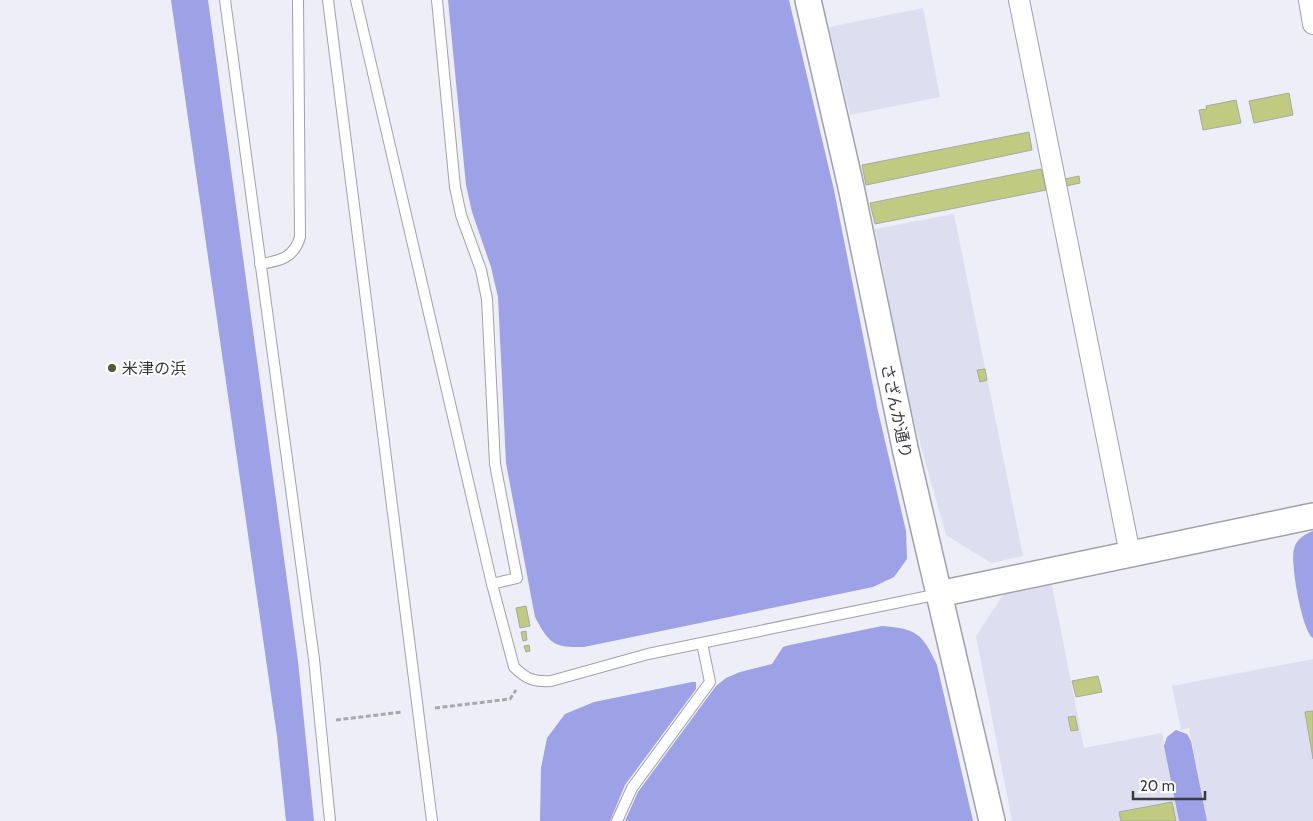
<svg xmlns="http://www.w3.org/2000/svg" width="1313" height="821" viewBox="0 0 1313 821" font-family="Cabin,'Noto Sans JP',sans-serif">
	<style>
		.built { fill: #dddff0 }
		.forest { fill: #9da2e6 }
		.building { fill: #c0ca80; stroke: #a8aaa1 }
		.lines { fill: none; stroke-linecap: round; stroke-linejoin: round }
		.service-casing { stroke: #a0a1aa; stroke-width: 12 }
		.minor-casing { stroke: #a0a1aa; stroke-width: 22 }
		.tertiary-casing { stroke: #a0a1aa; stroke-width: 28 }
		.path { stroke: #a8a9b0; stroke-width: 3; stroke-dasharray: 5 2.5; stroke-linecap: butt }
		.service { stroke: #fff; stroke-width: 10 }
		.minor { stroke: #fff; stroke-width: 20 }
		.tertiary { stroke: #fff; stroke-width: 25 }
		.poi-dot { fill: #555b2a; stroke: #fff; stroke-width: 2 }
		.labels { text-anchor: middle; stroke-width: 4; stroke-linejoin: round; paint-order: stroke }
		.poi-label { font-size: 16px; fill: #3a3a3e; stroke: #fff; text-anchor: start }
		.street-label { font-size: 16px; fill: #3a3a3e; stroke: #fff }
	</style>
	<rect width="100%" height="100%" fill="#edeef8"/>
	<g class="built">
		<path d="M 923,8 L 940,97 L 850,115 L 829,27 Z"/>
		<path d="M 954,214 L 1023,556 L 991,563 L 946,535 L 909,404 L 875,229 Z"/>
		<path d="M 1052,585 L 1084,748 L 1162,733 L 1179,821 L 1012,821 L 976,636 L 1003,595 Z"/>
		<path d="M 1313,659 L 1313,821 L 1207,821 L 1189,728 L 1181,730 L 1172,686 Z"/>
	</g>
	<g class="forest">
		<path d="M 171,0 L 208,0 L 298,661 L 314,821 L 286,821 L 277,736 Z"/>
		<path d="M 448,0 L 789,0 L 834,190 L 878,411 L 906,531 L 907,559 L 894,577 L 873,587 L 584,647 C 553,648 549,643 535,617 L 506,463 L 498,297 L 491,267 L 472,212 L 466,185 Z"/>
		<path d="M 1313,531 L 1313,638 C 1302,631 1290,562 1294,549 C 1296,539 1305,534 1313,531 Z"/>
		<path d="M 882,626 C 917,629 922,633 937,665 L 973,821 L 625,821 L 638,792 L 716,686 L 726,678 L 740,672 L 772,664 L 783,647 L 790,645 Z"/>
		<path d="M 692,682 L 696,682 L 696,689 L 625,785 L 610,821 L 540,821 L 541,768 L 547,738 L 565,714 L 594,702 Z"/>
		<path d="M 1176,730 L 1187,734 L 1191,741 L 1207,821 L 1179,821 L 1164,746 L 1167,737 Z"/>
	</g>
	<g class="building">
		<path d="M 1289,93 L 1293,115 L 1254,123 L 1249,101 Z"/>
		<path d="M 1236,100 L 1241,123 L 1203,130 L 1199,110 L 1207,109 L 1206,106 Z"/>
		<path d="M 1029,132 L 1032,150 L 866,185 L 862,165 Z"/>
		<path d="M 1041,169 L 1046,190 L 875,224 L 870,203 Z"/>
		<path d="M 1079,176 L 1080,183 L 1066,186 L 1065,179 Z"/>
		<path d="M 985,369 L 987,380 L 980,382 L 977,370 Z"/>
		<path d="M 526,606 L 530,626 L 520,628 L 516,608 Z"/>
		<path d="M 526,631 L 527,640 L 523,641 L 521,632 Z"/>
		<path d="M 529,645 L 530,651 L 526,652 L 524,646 Z"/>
		<path d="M 1098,676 L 1102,692 L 1076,697 L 1072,681 Z"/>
		<path d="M 1313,711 L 1313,759 L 1305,712 Z"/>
		<path d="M 1075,716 L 1078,730 L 1071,731 L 1068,717 Z"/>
		<path d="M 1172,802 L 1176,821 L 1121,821 L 1119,812 Z"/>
	</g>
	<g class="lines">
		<g class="service-casing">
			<g id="service">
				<path d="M 225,0 L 314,659 L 330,821"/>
				<path d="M 328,0 L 432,821"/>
				<path d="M 356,0 L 492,584 L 514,667 C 526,679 534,682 551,681 L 648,654 L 939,594"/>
				<path d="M 437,0 L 455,187 L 461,215 L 481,270 L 487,299 L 495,464 L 517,578 L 492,584"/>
				<path d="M 260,264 C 280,261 294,258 300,237 L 298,0"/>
				<path d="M 617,821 L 632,788 L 710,682 L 702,643"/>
			</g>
		</g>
		<g class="minor-casing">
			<g id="minor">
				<path d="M 1019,0 L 1130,554"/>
				<path d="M 1309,0 L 1313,24"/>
			</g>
		</g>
		<g class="tertiary-casing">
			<g id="tertiary">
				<path d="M 808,0 L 851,187 L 905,448 L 992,821"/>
				<path d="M 939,594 L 1313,516"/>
			</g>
		</g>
		<g class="path">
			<path d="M 435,708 L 510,699 L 516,690"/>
			<path d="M 336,720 L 402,712"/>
		</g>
		<use href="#service" class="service"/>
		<use href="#minor" class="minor"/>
		<use href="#tertiary" class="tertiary"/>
	</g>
	<circle class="poi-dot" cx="112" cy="368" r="5"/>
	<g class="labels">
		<g class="poi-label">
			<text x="122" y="374">米津の浜</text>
		</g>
		<g class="street-label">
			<text transform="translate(897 411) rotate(78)" y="6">さざんか通り</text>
		</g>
	</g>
	<path d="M1133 791v8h72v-8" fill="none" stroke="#3a3a3e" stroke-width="2.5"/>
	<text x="1140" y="791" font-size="15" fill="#3a3a3e" stroke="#ffffff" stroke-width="4" paint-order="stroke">20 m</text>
</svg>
